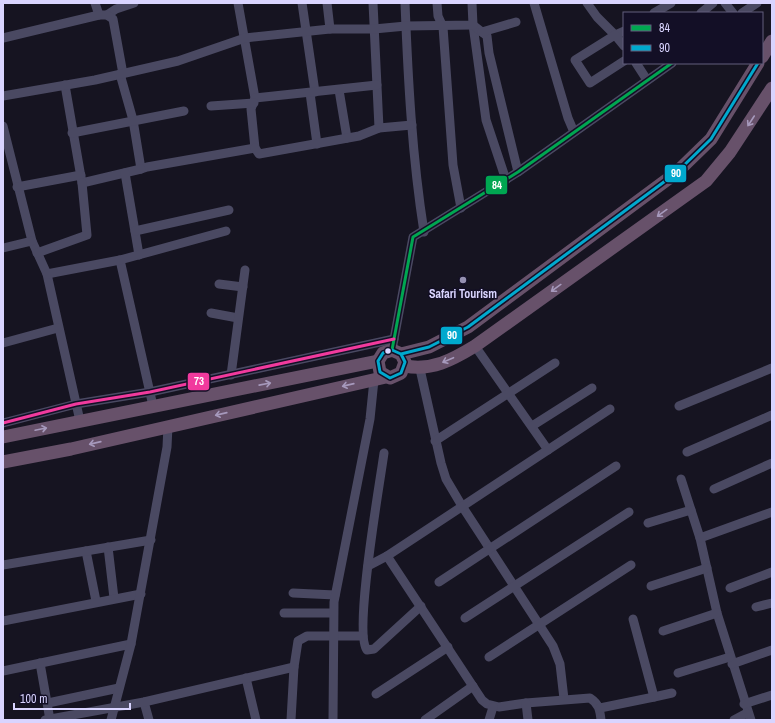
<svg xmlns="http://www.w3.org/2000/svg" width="775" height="723" viewBox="0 0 775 723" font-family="'Archivo Narrow',sans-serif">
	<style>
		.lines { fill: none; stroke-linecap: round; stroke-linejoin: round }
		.minor { stroke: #4a4962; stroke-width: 9 }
		.highway { stroke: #67516a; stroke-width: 13 }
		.bus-1-casing { stroke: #130f26; stroke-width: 6 }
		.bus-2-casing { stroke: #130f26; stroke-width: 6 }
		.bus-3-casing { stroke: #130f26; stroke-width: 6 }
		.bus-1 { stroke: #00a651; stroke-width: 3 }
		.bus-2 { stroke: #00a9ce; stroke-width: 3 }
		.bus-3 { stroke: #f13a9d; stroke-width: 3 }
		.oneway { stroke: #a699bc }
		.poi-dot { fill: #9591b1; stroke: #130f26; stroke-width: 1.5 }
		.bus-dot { fill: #d9d4ff; stroke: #130f26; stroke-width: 1.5 }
		.labels { text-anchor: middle; stroke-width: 3; stroke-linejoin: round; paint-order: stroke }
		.poi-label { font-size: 12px; font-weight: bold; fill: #d9d4ff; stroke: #130f26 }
		.line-badge { stroke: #130f26; stroke-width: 1.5 }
		.badge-label { font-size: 11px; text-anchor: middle; font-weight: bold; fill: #fff }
	</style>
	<rect width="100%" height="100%" fill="#161421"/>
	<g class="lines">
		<g class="minor">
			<path d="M 95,3 L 99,15"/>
			<path d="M 302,3 L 315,92"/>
			<path d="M 327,3 L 330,29"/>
			<path d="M 373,3 L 379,128"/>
			<path d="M 405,3 C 408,79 412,156 424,232"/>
			<path d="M 437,3 L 438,16 L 443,27 L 453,165 L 461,208"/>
			<path d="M 534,3 L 568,118 L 574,132"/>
			<path d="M 587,3 L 597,17 L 615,35 L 624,31"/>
			<path d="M 725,3 L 733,13"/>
			<path d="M 654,13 L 671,3"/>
			<path d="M 701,13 L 713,3"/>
			<path d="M 742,13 L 757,3"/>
			<path d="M 107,15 L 116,9 L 134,3"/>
			<path d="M 473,25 L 486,120 L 506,180"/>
			<path d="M 473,25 L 487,36 L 489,53 L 518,172"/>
			<path d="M 482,32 L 516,22"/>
			<path d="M 3,38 L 99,15 L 107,15 L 113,19 L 123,74"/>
			<path d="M 624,46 L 615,35 L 575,60 L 590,83 L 624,61"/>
			<path d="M 636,63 L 647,80"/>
			<path d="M 120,74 L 133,120 L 141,169 L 147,167 L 255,148 L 251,109 L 255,98 L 238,3"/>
			<path d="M 65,85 L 82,183 L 141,169"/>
			<path d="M 339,90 L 347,138"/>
			<path d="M 310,93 L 317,144"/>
			<path d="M 3,96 L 95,80 L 178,61 L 245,38 L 330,29 L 374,29 L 406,26 L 473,25 L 472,3"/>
			<path d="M 255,98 L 377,85"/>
			<path d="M 211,106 L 254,103"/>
			<path d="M 3,126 L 32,241 L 47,274 L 80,421"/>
			<path d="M 72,133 L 184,111"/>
			<path d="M 255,148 L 259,154 L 359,136 L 379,128 L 412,125"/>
			<path d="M 125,173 L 139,255"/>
			<path d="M 17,187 L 81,175"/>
			<path d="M 135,231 L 229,210"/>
			<path d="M 3,248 L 32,241"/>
			<path d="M 37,253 L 87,235 L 82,183"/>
			<path d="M 120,260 L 153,406"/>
			<path d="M 47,274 L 120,260 L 226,231"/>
			<path d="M 219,284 L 243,287"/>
			<path d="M 211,313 L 238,318"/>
			<path d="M 3,343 L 58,328"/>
			<path d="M 475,346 L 548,450"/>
			<path d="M 392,350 L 413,237 L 518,172 L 672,63"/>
			<path d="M 420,369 L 441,463 L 446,479 L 462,506 L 553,646 L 560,664 L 564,699"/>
			<path d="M 231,375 L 245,270"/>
			<path d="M 679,406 L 772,368"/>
			<path d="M 3,423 L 76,404 L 150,392 L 394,339"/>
			<path d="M 532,426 L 592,388"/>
			<path d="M 435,441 L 555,363"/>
			<path d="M 687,452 L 772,415"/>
			<path d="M 384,453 C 380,483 353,634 367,650 L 374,649 L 421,606"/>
			<path d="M 681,479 L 700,538 L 717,613 L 751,720"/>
			<path d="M 714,489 L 772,463"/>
			<path d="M 648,523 L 691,510"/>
			<path d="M 700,538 L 772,512"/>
			<path d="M 108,547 L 114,598"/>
			<path d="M 86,551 L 96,601"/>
			<path d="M 387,556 L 482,700 L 487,704 L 499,707 L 526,703 L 590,698 C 599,704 600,710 601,720"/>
			<path d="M 3,565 L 151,540"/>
			<path d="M 368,566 L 387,556 L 610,409"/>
			<path d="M 439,582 L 616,466"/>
			<path d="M 651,586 L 707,568"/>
			<path d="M 730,588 L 772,572"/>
			<path d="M 293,593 L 335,595"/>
			<path d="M 756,607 L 772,603"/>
			<path d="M 284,613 L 333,613"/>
			<path d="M 465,618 L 629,512"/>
			<path d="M 3,621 L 141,594"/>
			<path d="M 663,631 L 717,613"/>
			<path d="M 489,657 L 631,565"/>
			<path d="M 40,663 L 50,720"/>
			<path d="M 732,664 L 772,650"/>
			<path d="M 3,671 L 131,644"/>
			<path d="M 678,673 L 730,657"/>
			<path d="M 246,678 L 256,720"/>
			<path d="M 376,694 L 448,647"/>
			<path d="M 654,697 L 672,693"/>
			<path d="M 144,702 L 149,720"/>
			<path d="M 48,703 L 119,688"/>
			<path d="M 526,703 L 528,720"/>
			<path d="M 744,704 L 772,695"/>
			<path d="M 600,708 L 654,697 L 633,619"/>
			<path d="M 45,720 L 144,702 L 294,667"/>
			<path d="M 111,720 L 131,644 L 167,447 L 168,426"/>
			<path d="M 291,720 L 294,667 L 298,641 L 307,636 L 363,636"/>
			<path d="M 333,720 L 334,602 L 370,419 L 374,380"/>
			<path d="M 425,720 L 473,686"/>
			<path d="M 489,720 L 493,707"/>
			<path d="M 734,720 L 747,713"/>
		</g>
		<g class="highway">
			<path d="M 762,57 L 772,41"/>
			<path d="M 401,354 L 405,362 L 401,373 L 390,378 L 380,372 L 378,361 L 383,353 L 392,350 L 401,354 L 429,347 L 468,327 L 676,173 L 711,139 L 758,63"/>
			<path d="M 405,366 C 432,371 452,360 475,346 L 706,181 L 730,152 L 772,88"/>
			<path d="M 3,437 L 378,361"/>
			<path d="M 3,462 L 71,449 L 386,377"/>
		</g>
		<g class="bus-1-casing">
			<path id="bus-1" d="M 392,350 L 413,237 L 518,172 L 672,63"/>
		</g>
		<g class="bus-2-casing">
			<path id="bus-2" d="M 401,354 L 405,362 L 401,373 L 390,378 L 380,372 L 378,361 L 383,353 L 392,350 L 401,354 L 429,347 L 468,327 L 676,173 L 711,139 L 758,63"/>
		</g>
		<g class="bus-3-casing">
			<path id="bus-3" d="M 3,423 L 76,404 L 150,392 L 394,339"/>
		</g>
		<use href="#bus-1" class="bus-1"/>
		<use href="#bus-2" class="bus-2"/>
		<use href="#bus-3" class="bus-3"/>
	</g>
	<defs><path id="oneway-shaft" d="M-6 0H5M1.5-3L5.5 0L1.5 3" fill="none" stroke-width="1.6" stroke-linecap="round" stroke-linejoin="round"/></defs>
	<g class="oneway">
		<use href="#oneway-shaft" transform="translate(751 121) rotate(123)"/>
		<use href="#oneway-shaft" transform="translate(662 213) rotate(144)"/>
		<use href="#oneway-shaft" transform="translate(556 288) rotate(144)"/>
		<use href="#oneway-shaft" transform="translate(448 360) rotate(157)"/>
		<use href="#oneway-shaft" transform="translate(265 384) rotate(-11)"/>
		<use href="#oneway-shaft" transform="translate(348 385) rotate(167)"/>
		<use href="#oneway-shaft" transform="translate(221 414) rotate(167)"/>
		<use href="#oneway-shaft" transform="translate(41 429) rotate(-12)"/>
		<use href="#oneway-shaft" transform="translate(95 443) rotate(167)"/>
	</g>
	<circle class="poi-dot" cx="463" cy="280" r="4"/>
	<circle class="bus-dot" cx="388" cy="351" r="3.5"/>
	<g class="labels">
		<g class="poi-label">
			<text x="463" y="298">Safari Tourism</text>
		</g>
	</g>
	<g class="line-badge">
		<rect x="664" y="164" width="23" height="19" rx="4" fill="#00a9ce"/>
		<rect x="485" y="175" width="23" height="20" rx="4" fill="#00a651"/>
		<rect x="440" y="326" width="23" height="19" rx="4" fill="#00a9ce"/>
		<rect x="187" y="372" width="23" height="19" rx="4" fill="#f13a9d"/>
	</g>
	<g class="badge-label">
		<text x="676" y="177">90</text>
		<text x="497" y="189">84</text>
		<text x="452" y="339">90</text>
		<text x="199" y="385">73</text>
	</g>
	<rect width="775" height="723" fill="none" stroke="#d9d4ff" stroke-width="8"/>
	<rect x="623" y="12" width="140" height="52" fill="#130f26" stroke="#625e7d"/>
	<rect x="631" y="25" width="20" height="6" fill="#00a651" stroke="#625e7d"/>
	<text x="659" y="32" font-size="12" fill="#d9d4ff">84</text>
	<rect x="631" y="45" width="20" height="6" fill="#00a9ce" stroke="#625e7d"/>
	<text x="659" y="52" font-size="12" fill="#d9d4ff">90</text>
	<path d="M14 703v6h116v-6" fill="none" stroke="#d9d4ff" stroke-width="2"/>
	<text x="20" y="703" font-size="12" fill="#d9d4ff" stroke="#130f26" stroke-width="3" paint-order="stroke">100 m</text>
</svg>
